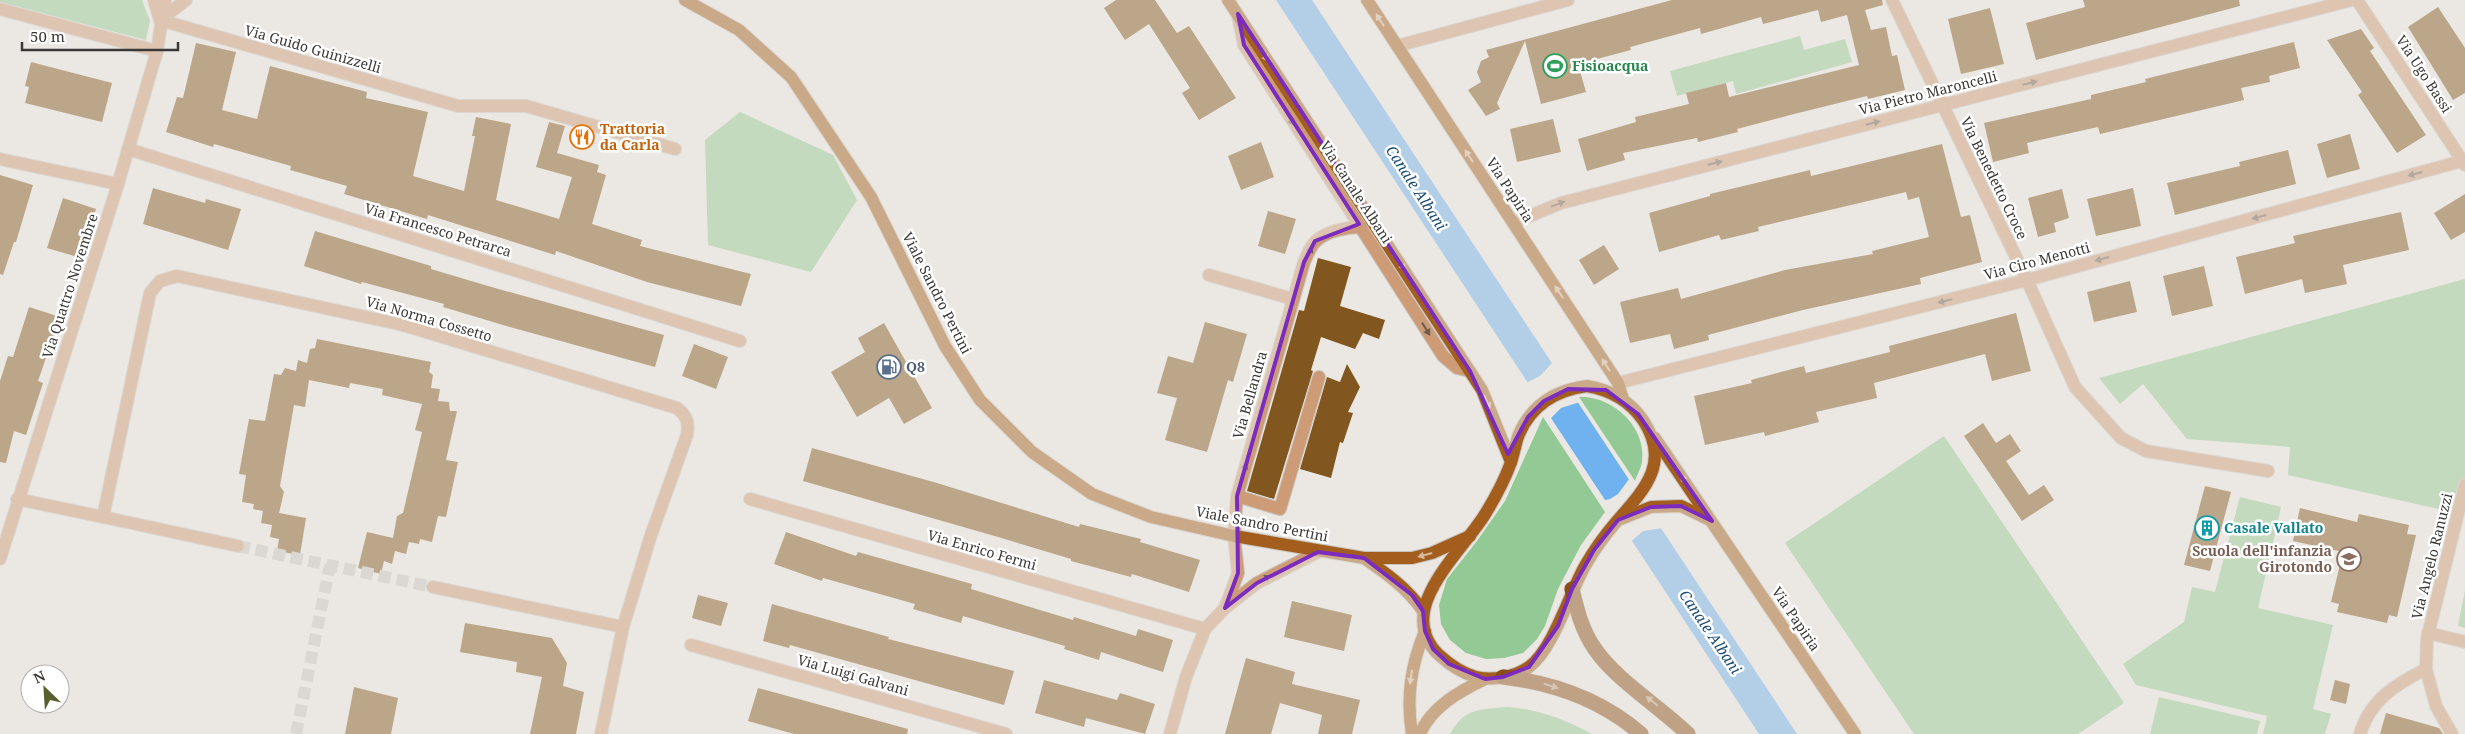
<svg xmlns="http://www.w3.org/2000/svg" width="2465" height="734" viewBox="0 0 2465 734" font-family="'Noto Serif',serif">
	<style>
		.green { fill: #92c995 }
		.water { fill: #70b2f0 }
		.pier { fill: #ebe7e2 }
		.building { fill: #81571f }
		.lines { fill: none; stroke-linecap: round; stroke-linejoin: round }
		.minor-tunnel { stroke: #c8c4c0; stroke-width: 12; stroke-dasharray: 12 6; stroke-linecap: butt }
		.minor-casing { stroke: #c8c4c0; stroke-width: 14 }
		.major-casing { stroke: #c8c4c0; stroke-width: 14 }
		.highway-casing { stroke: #c8c4c0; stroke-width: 16 }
		.minor { stroke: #cd9c77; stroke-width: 12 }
		.major { stroke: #a35e1e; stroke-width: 12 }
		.highway { stroke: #894e17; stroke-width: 15 }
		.oneway { fill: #d6b79a }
		.oneway2 { fill: #6e5c4d }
		.oneway3 { fill: #be9e7f }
		.marked { fill: none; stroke: #7b2cbf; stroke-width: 4; stroke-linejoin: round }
		.labels { text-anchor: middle; stroke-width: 5; stroke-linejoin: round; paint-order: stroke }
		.street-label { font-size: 14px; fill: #3b3937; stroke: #fff }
		.leisure-label { font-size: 14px; font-weight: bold; fill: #27864d; stroke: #fff; text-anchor: start }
		.food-label { font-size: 14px; font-weight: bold; fill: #c56008; stroke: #fff; text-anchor: start }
		.service-label { font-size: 14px; font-weight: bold; fill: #4e5e75; stroke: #fff; text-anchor: start }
		.culture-label { font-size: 14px; font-weight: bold; fill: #0d838f; stroke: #fff; text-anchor: start }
		.education-label { font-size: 14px; font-weight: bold; fill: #785e54; stroke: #fff; text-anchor: end }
		.water-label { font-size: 15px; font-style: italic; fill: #1e4d76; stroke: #fff }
	</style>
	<rect width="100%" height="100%" fill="#ebe7e2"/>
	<g class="green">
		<path d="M 0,0 L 142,0 L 150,21 L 146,40 L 0,2 Z"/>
		<path d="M 1800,36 L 1804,50 L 1845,39 L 1852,62 L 1736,94 L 1733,81 L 1677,96 L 1670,71 Z"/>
		<path d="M 740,112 L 833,155 L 857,200 L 811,272 L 708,245 L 705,140 Z"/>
		<path d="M 2465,279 L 2465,515 L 2288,475 L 2290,447 L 2187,439 L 2143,384 L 2120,404 L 2099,378 Z"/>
		<path d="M 1579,397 C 1612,395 1647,427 1642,462 C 1641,468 1637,475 1635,481 Z"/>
		<path d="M 1543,417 L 1605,512 L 1581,545 L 1558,589 L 1545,626 L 1537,639 L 1523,653 L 1504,658 L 1486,659 L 1466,653 L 1450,640 L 1441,624 L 1439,605 L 1447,579 L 1477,541 L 1505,501 Z"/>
		<path d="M 1944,436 L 2124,703 L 2078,734 L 1914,734 L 1785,543 Z"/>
		<path d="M 2240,497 L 2281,507 L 2258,608 L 2333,625 L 2313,709 L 2331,714 L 2325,734 L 2263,734 L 2267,716 L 2136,685 L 2123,664 L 2184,622 L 2192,587 L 2215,592 Z"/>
		<path d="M 2465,590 L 2465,628 L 2458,626 Z"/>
		<path d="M 2159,697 L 2260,721 L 2257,734 L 2150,734 Z"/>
		<path d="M 1508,707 C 1540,710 1564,719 1592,734 L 1450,734 C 1464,708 1481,709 1508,707 Z"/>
	</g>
	<path class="water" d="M 1276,0 L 1312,0 L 1797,734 L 1759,734 Z"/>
	<g class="pier">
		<path d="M 1553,362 L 1580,402 L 1561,408 L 1548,421 L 1524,384 L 1540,376 Z"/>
		<path d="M 1630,478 L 1663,528 L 1643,531 L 1629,543 L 1602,501 L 1610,499 L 1618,494 Z"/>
	</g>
	<g class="building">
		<path d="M 1116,0 L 1155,0 L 1177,33 L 1189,26 L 1236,98 L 1199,120 L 1182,93 L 1190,88 L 1149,24 L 1125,40 L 1104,8 Z"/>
		<path d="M 1672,0 L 1882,0 L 1883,5 L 1865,10 L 1871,30 L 1886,27 L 1892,56 L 1897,55 L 1905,90 L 1868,99 L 1867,96 L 1794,114 L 1737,129 L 1738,132 L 1698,142 L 1697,138 L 1623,153 L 1625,160 L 1587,171 L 1578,139 L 1636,122 L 1635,117 L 1689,104 L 1686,93 L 1726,83 L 1729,97 L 1859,65 L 1847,15 L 1821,22 L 1818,10 L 1763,24 L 1761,17 L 1701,34 L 1700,28 L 1630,47 L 1631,50 L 1578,64 L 1586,92 L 1541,104 L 1525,41 L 1497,103 L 1500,109 L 1486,116 L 1468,90 L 1481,82 L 1477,72 L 1481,61 L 1489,57 L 1486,50 Z"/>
		<path d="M 2083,0 L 2239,0 L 2240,6 L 2036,60 L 2026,23 L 2085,7 Z"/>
		<path d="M 2438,7 L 2465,48 L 2465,93 L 2453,100 L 2408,27 Z"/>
		<path d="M 1990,8 L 2004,64 L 1961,74 L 1948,19 Z"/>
		<path d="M 2361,29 L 2374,48 L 2370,51 L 2426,135 L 2397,153 L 2358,95 L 2362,92 L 2327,40 Z"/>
		<path d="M 2294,42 L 2300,68 L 2269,76 L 2270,82 L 2241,88 L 2244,100 L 2100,134 L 2098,127 L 2027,143 L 2029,153 L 1993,162 L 1984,123 L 2091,99 L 2091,95 L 2146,82 L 2145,79 Z"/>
		<path d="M 196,43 L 236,52 L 222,110 L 257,119 L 270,66 L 367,92 L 366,98 L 428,112 L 413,176 L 464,191 L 475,136 L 472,136 L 476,117 L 511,124 L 496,200 L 559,219 L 572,177 L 536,167 L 549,122 L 565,126 L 557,153 L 599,165 L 597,172 L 606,175 L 592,224 L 642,240 L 640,246 L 751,274 L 741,306 L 647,282 L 556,251 L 555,255 L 428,215 L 427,219 L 344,194 L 347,186 L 290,170 L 291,166 L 214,144 L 213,147 L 166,132 L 177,97 L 183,98 Z"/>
		<path d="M 31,62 L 112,83 L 102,122 L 25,103 L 29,87 L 25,86 Z"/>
		<path d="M 1553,119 L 1561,152 L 1517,162 L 1510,129 Z"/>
		<path d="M 2350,134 L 2360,169 L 2327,178 L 2317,144 Z"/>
		<path d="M 1261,142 L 1274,177 L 1241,190 L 1228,156 Z"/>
		<path d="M 1942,144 L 1961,217 L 1970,215 L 1982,262 L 1920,278 L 1921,284 L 1803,310 L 1708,335 L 1709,340 L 1674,349 L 1670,334 L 1630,343 L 1620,302 L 1678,288 L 1681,299 L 1785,270 L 1873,254 L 1872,251 L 1929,237 L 1919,197 L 1908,200 L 1906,192 L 1758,227 L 1759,231 L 1721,240 L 1719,235 L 1659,252 L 1649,213 L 1710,196 L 1710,194 L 1810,170 L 1811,176 Z"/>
		<path d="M 2288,150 L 2296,184 L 2175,215 L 2167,183 L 2240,166 L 2239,162 Z"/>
		<path d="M 0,175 L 33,185 L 16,242 L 14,242 L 3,275 L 0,274 Z"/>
		<path d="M 153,188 L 205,203 L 206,199 L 241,209 L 228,250 L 143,224 Z"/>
		<path d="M 2133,188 L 2141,226 L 2096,236 L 2087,199 Z"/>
		<path d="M 2062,189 L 2069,218 L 2054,223 L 2056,232 L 2038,237 L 2028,198 Z"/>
		<path d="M 2465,194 L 2465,232 L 2451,240 L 2434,213 Z"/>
		<path d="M 63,198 L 96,209 L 81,258 L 47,248 Z"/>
		<path d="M 1268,211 L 1296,219 L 1285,254 L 1258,246 Z"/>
		<path d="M 2401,212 L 2409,250 L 2343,265 L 2347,284 L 2305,293 L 2302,279 L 2245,294 L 2236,257 L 2295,243 L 2293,236 Z"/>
		<path d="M 315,231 L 431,266 L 431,269 L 488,286 L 664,335 L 655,367 L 503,325 L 443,307 L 444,304 L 362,282 L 361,284 L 304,266 Z"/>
		<path d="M 1604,245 L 1619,269 L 1594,285 L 1579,260 Z"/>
		<path d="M 1318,258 L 1351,267 L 1340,306 L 1385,320 L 1379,339 L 1363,333 L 1355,349 L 1321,337 L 1311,370 L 1313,371 L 1274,499 L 1247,491 L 1299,310 L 1304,311 Z"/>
		<path d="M 2204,266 L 2213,306 L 2172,316 L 2163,276 Z"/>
		<path d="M 2130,281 L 2137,312 L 2094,322 L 2087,292 Z"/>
		<path d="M 29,307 L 60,317 L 38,381 L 43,383 L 26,435 L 14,431 L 6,463 L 0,462 L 0,381 L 8,356 L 13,357 Z"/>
		<path d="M 2016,313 L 2031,371 L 1992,381 L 1985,354 L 1874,383 L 1877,398 L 1816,412 L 1819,422 L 1765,436 L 1764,432 L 1705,445 L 1694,396 L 1752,383 L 1751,380 L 1804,366 L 1806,373 L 1890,352 L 1889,346 Z"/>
		<path d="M 1205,322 L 1247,334 L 1233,382 L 1228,380 L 1207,452 L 1165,440 L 1177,398 L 1157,393 L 1168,356 L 1193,363 Z"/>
		<path d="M 884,323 L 932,408 L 904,424 L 889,398 L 857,417 L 831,372 L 865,352 L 858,338 Z"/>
		<path d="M 317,339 L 431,362 L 429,372 L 433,375 L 431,388 L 440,389 L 438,401 L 449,402 L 450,411 L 457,411 L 446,460 L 458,462 L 446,517 L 438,516 L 432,542 L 420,539 L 419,544 L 409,542 L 406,554 L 395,551 L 392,564 L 384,561 L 381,574 L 358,568 L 367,532 L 393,538 L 397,516 L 403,513 L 422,432 L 415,430 L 422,404 L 382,395 L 383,389 L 350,383 L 349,388 L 309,380 L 305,407 L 294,405 L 280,486 L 284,492 L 279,513 L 306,518 L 300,555 L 277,551 L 279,539 L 270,537 L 272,525 L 261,523 L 263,511 L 253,509 L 254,504 L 242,502 L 246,475 L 239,474 L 249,419 L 265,421 L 274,374 L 281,375 L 285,368 L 296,371 L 298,360 L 307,363 L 310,349 L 315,348 Z"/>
		<path d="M 694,344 L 728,357 L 716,389 L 682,376 Z"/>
		<path d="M 1347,364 L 1360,387 L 1348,412 L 1353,413 L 1343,443 L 1340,442 L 1331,478 L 1300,469 L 1327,377 L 1340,382 Z"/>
		<path d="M 1983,423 L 1996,443 L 2010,434 L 2021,451 L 2006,461 L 2029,495 L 2044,485 L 2054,500 L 2022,521 L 1964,436 Z"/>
		<path d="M 812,448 L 937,483 L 1079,527 L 1080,524 L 1141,539 L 1140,542 L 1200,560 L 1189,592 L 1132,574 L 1131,577 L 1071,561 L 1071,559 L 998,537 L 803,481 Z"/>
		<path d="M 2205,486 L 2231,492 L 2210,571 L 2184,565 Z"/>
		<path d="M 2300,508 L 2357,522 L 2359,514 L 2409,525 L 2407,534 L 2416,535 L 2397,617 L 2389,615 L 2387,623 L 2337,612 L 2339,604 L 2331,602 L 2343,552 L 2293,541 Z"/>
		<path d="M 786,532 L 856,556 L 858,552 L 972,584 L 971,589 L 1073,620 L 1074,617 L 1136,636 L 1138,629 L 1173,640 L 1163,672 L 1101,652 L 1099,660 L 1064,649 L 1065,646 L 963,616 L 961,623 L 913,609 L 915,604 L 823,578 L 822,581 L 774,564 Z"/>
		<path d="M 698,595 L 728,603 L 721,626 L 692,618 Z"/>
		<path d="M 1292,601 L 1352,615 L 1344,651 L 1284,637 Z"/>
		<path d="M 772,604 L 889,637 L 888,639 L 1014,671 L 1004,705 L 790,645 L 789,648 L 763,641 Z"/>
		<path d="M 465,623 L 552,638 L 567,663 L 563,686 L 584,692 L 576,734 L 530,734 L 542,677 L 516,672 L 517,662 L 460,652 Z"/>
		<path d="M 1246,658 L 1295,672 L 1292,684 L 1360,700 L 1352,734 L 1318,734 L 1322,715 L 1280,703 L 1271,734 L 1225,734 Z"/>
		<path d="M 1044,680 L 1117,700 L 1120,693 L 1155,704 L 1145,734 L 1086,718 L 1084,727 L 1035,713 Z"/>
		<path d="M 2335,680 L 2350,684 L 2346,704 L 2330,700 Z"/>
		<path d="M 354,687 L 398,698 L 391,734 L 345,734 Z"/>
		<path d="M 758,688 L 908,729 L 907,734 L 794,734 L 748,721 Z"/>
		<path d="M 2386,713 L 2439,728 L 2443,734 L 2380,734 Z"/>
	</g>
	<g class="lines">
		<g class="minor-tunnel">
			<path d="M 238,546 L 433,587"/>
			<path d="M 296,734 L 330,565"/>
		</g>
		<g class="minor-casing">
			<g id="minor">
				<path d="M 154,0 L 160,20"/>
				<path d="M 1892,0 L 2027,280 L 2075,387 L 2121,438 L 2146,451 L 2268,471"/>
				<path d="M 2357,0 L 2465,165"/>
				<path d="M 0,9 L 157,51"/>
				<path d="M 1238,16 L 1244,45 L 1443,356 L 1457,368 L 1470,371"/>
				<path d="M 160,20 L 458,106 L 526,106 L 675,149"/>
				<path d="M 160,20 L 186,0"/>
				<path d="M 1397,46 L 1568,0"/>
				<path d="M 128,149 L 740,341"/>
				<path d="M 0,159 L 118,184"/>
				<path d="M 1513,223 L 1561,203 L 2352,0"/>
				<path d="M 1209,275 L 1293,299"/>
				<path d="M 1618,383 L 2027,280 L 2462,161"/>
				<path d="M 1237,496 L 1280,509 L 1319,377"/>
				<path d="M 17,499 L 103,517 L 150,293 L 160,281 L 177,276 L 403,325 L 677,408 C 687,416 689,422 687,435 L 651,535 L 623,627 L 601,734"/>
				<path d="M 750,499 L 1205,629"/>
				<path d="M 103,517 L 238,546"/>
				<path d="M 0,559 L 118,184 L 157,51 L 165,0"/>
				<path d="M 433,587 L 623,627"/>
				<path d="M 1225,608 L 1238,573 L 1234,536 L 1237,496 L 1304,262 C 1307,256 1310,246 1316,241 C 1327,231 1347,227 1361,227"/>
				<path d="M 2428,633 L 2465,642"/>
				<path d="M 691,645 L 1006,734"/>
				<path d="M 1170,734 L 1186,677 L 1205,629 L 1225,608 L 1257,583 L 1318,552"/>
				<path d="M 2360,734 C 2370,700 2396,684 2426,669"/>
				<path d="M 2452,734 L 2436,706 L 2426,669 L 2427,639 L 2465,485"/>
			</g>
		</g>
		<g class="major-casing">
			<g id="major">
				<path d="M 685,0 L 739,30 L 791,77 L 871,197 L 945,346 L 980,400 L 1032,452 L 1092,494 L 1151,517 L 1234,536 L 1364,558 L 1412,558 L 1432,553 L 1470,536"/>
				<path d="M 1228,0 L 1482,390 L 1511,462"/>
				<path d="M 1367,0 L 1618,383 L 1623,399"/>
				<path d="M 1587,386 C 1611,390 1629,400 1643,420 C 1671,462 1645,489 1617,521 C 1605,535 1594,550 1585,566 C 1569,594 1554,648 1529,667 C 1515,677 1492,681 1476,677 C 1461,673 1450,665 1439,655 C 1391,609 1465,550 1487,511 C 1496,496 1504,481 1510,465 C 1514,455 1515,444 1519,434 C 1532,404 1556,390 1587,386 Z"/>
				<path d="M 1655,438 L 1855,734"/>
				<path d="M 1621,519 L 1651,507 L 1681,506 L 1710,520"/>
				<path d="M 1364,558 C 1387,574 1407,588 1423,611"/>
				<path d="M 1412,734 C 1406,697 1411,665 1425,631"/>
				<path d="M 1420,734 C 1431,707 1460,691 1485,679"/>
			</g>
		</g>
		<g class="highway-casing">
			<g id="highway">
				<path d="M 1572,589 C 1577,610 1582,631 1595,649 C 1615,679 1660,707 1688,734"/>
				<path d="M 1503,677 C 1554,683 1602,700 1641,734"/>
			</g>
		</g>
		<use href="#minor" class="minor"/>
		<use href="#major" class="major"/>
		<use href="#highway" class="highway"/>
	</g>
	<defs><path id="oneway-solid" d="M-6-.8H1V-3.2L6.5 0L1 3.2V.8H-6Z" transform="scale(1.25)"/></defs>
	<g class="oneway">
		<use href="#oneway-solid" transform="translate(1380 20) rotate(-123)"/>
		<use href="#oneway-solid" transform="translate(1264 55) rotate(57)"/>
		<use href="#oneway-solid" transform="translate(1469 156) rotate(-123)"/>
		<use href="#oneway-solid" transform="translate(1401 264) rotate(57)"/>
		<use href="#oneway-solid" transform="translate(1559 292) rotate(-123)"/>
		<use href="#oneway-solid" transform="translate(1606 365) rotate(-123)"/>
		<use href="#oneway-solid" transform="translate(1487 402) rotate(67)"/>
		<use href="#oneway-solid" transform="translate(1685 481) rotate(-125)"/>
		<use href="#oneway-solid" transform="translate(1425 555) rotate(165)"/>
		<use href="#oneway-solid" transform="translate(1411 677) rotate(98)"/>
	</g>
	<g class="oneway2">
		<use href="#oneway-solid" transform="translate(2030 83) rotate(-14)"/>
		<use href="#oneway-solid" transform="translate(1290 119) rotate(58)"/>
		<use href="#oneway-solid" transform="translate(1873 123) rotate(-14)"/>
		<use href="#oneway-solid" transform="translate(1715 163) rotate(-14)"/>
		<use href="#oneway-solid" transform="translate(2415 174) rotate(165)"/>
		<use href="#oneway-solid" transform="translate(1558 204) rotate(-20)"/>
		<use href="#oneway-solid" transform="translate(2259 217) rotate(165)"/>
		<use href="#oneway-solid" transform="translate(1309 253) rotate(-63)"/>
		<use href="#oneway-solid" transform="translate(2102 259) rotate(165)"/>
		<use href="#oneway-solid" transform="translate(1945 301) rotate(166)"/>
		<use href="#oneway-solid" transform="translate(1426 329) rotate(58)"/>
		<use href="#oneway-solid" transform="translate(1244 470) rotate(-74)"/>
		<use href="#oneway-solid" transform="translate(1264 579) rotate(-28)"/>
	</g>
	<g class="oneway3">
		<use href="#oneway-solid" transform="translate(1551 686) rotate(17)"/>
		<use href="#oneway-solid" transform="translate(1652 701) rotate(-141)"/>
	</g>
	<path d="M0 0H2465V734H0ZM 1238,14 L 1470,371 L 1508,454 L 1528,417 L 1544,401 L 1568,389 L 1606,390 L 1638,414 L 1712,521 L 1681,506 L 1651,507 L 1618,520 L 1594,550 L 1572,589 L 1558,626 L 1529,667 L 1503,677 L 1485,679 L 1449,664 L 1433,649 L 1425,631 L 1423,611 L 1412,595 L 1364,558 L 1318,552 L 1257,583 L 1225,608 L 1238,573 L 1237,496 L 1304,262 L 1315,241 L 1359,224 L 1244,45 Z" fill="#ebe7e2" fill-opacity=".55" fill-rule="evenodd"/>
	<path class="marked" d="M 1238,14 L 1470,371 L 1508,454 L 1528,417 L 1544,401 L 1568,389 L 1606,390 L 1638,414 L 1712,521 L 1681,506 L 1651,507 L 1618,520 L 1594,550 L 1572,589 L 1558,626 L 1529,667 L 1503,677 L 1485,679 L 1449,664 L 1433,649 L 1425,631 L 1423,611 L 1412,595 L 1364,558 L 1318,552 L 1257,583 L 1225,608 L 1238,573 L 1237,496 L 1304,262 L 1315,241 L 1359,224 L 1244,45 Z"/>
	<defs>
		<g id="stadium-ring" transform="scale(1.25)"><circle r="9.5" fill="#fff" stroke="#2e9e5b" stroke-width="1.5"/><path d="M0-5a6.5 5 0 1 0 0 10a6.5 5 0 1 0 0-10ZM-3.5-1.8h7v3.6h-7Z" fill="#2e9e5b"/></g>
		<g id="restaurant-ring" transform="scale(1.25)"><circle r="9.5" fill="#fff" stroke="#e8710a" stroke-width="1.5"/><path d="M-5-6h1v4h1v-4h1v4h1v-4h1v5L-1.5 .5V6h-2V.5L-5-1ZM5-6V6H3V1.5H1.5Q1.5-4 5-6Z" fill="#e8710a"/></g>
		<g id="fuel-ring" transform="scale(1.25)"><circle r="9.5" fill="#fff" stroke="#5c6f8a" stroke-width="1.5"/><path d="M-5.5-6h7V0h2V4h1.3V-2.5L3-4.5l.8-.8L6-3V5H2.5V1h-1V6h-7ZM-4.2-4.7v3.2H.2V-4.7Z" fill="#5c6f8a"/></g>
		<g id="building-ring" transform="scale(1.25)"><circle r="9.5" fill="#fff" stroke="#0f9aa8" stroke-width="1.5"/><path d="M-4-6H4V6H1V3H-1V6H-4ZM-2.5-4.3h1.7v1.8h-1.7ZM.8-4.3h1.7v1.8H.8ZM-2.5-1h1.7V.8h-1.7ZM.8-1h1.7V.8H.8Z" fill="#0f9aa8"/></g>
		<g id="school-ring" transform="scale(1.25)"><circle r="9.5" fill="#fff" stroke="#8d6e63" stroke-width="1.5"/><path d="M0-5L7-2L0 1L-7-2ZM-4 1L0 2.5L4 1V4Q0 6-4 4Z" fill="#8d6e63"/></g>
	</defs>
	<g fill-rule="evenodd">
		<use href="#stadium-ring" x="1555" y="66"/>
		<use href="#restaurant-ring" x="582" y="137"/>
		<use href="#fuel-ring" x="889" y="367"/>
		<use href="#building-ring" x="2207" y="528"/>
		<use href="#school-ring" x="2349" y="559"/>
	</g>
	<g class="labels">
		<g class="street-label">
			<text transform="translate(313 49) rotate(16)" y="5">Via Guido Guinizzelli</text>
			<text transform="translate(2424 74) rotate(57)" y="5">Via Ugo Bassi</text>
			<text transform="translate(1928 93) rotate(-14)" y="5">Via Pietro Maroncelli</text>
			<text transform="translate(1994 178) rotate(64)" y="5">Via Benedetto Croce</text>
			<text transform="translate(1510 190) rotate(57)" y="5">Via Papiria</text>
			<text transform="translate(1356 192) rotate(57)" y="5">Via Canale Albani</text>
			<text transform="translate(438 230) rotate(17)" y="5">Via Francesco Petrarca</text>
			<text transform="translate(2037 261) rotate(-15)" y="5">Via Ciro Menotti</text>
			<text transform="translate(70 286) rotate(-72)" y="5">Via Quattro Novembre</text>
			<text transform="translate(937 293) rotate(63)" y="5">Viale Sandro Pertini</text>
			<text transform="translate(429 319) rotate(16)" y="5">Via Norma Cossetto</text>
			<text transform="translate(1250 395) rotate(-74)" y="5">Via Bellandra</text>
			<text transform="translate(1262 524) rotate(11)" y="5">Viale Sandro Pertini</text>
			<text transform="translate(982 550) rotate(16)" y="5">Via Enrico Fermi</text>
			<text transform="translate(2432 556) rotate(-76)" y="5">Via Angelo Ranuzzi</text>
			<text transform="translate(1796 619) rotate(56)" y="5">Via Papiria</text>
			<text transform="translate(853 675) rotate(16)" y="5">Via Luigi Galvani</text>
		</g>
		<g class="leisure-label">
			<text x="1572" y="71">Fisioacqua</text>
		</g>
		<g class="food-label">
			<text x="600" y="134">Trattoria<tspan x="600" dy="16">da Carla</tspan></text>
		</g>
		<g class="service-label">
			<text x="906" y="372">Q8</text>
		</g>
		<g class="culture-label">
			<text x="2224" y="533">Casale Vallato</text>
		</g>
		<g class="education-label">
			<text x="2332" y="556">Scuola dell'infanzia<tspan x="2332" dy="16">Girotondo</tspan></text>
		</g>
		<g class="water-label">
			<text transform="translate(1416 188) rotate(57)" y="5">Canale Albani</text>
			<text transform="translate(1710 632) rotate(56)" y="5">Canale Albani</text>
		</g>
	</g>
	<g transform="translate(45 689) rotate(335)"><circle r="24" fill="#ffffff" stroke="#b1b0af"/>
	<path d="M0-4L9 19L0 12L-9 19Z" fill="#595f2d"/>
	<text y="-8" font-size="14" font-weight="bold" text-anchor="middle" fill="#3b3937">N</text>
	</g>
	<path d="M22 42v8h156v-8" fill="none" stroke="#3b3937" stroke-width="2.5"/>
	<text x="30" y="42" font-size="15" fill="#3b3937" stroke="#ffffff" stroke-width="4" paint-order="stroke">50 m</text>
</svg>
